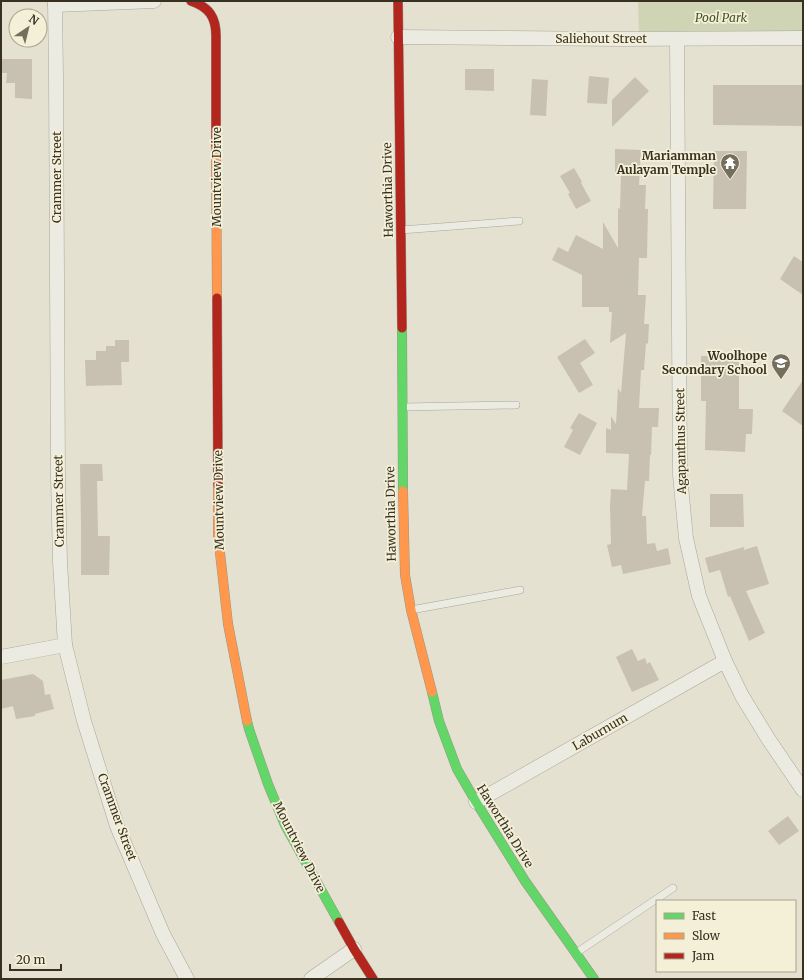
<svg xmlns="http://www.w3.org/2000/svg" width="804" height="980" viewBox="0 0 804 980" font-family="Merriweather,serif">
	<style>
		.green { fill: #cfd4b4 }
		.building { fill: #c8c1b2 }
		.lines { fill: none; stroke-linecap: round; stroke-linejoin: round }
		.lane-casing { stroke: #aaa699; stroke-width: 8 }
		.street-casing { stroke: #aaa699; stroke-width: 15 }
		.fast-casing { stroke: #99958a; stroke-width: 10 }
		.slow-casing { stroke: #99958a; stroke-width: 10 }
		.jam-casing { stroke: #99958a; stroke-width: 10 }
		.lane { stroke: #ecebe2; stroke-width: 7 }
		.street { stroke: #ecebe2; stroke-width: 14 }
		.fast { stroke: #63d668; stroke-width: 9 }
		.slow { stroke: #ff974d; stroke-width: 9 }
		.jam { stroke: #b3261e; stroke-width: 9 }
		.labels { text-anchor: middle; stroke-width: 3.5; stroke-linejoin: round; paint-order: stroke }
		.park-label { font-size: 12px; font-style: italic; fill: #435329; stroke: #f4f0d8 }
		.street-label { font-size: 12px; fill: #383021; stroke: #f4f0d8 }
		.poi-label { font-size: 12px; font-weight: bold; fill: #383021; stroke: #f4f0d8; text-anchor: end }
	</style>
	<rect width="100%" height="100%" fill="#e4e1d1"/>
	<path class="green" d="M 638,1 L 803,1 L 803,35 L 639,35 Z"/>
	<g class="building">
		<path d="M 1,59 L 32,59 L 32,99 L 15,98 L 15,83 L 6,83 L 7,73 L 1,73 Z"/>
		<path d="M 465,69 L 494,69 L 494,91 L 465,90 Z"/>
		<path d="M 589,76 L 609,78 L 607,104 L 587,103 Z"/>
		<path d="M 635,77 L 649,91 L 612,127 L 612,100 Z"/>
		<path d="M 532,79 L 548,80 L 546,116 L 530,115 Z"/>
		<path d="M 713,85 L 803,85 L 803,126 L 713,125 Z"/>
		<path d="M 615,149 L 641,150 L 639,185 L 646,185 L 645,209 L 648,209 L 647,258 L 639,258 L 638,295 L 646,295 L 644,324 L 649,324 L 648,344 L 646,343 L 644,370 L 641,370 L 639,408 L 659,408 L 658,427 L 652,427 L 651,455 L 650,455 L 649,481 L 645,481 L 642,516 L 646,516 L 647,544 L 655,543 L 657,551 L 668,548 L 671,564 L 623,574 L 621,565 L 612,567 L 607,545 L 611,544 L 610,506 L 611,489 L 627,490 L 629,454 L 606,453 L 606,428 L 611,430 L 611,416 L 616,424 L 618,388 L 621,393 L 626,333 L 610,343 L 612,312 L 609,312 L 609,307 L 582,307 L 582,275 L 552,260 L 558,247 L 568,252 L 576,235 L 603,249 L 603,222 L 618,248 L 618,208 L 620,209 L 621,174 L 615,174 Z"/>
		<path d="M 714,151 L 747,151 L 746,209 L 713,209 Z"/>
		<path d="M 574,168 L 582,182 L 581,183 L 591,201 L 576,209 L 568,194 L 570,193 L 560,176 Z"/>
		<path d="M 794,256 L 803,262 L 803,295 L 780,279 Z"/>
		<path d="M 585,339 L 595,353 L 580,363 L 593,385 L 579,393 L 557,357 Z"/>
		<path d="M 115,340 L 129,340 L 129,362 L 121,362 L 122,385 L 86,386 L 85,360 L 96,360 L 96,351 L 106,351 L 106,346 L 115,346 Z"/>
		<path d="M 701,356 L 739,356 L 739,409 L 753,409 L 752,434 L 746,434 L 745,452 L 705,450 L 706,401 L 701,401 Z"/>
		<path d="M 803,380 L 803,426 L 782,411 Z"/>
		<path d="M 579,413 L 597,423 L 580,455 L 564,447 L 573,430 L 570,428 Z"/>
		<path d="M 80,464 L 102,464 L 103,481 L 97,481 L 98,536 L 110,536 L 109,575 L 81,575 L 81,525 Z"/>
		<path d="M 710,494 L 743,494 L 744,527 L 710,527 Z"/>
		<path d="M 757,546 L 769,584 L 746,591 L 765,633 L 749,641 L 730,596 L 728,597 L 720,570 L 709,573 L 705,558 L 744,547 L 744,550 Z"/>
		<path d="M 632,649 L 638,661 L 645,658 L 647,664 L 650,662 L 659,680 L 632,692 L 616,657 Z"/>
		<path d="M 33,674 L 43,681 L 45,695 L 50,694 L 54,709 L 35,714 L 35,716 L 16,719 L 13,706 L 1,709 L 1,680 Z"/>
		<path d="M 788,816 L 799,831 L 779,845 L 768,831 Z"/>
	</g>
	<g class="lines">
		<g class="lane-casing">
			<g id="lane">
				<path d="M 401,230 L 519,221"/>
				<path d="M 402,407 L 516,405"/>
				<path d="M 411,610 L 520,590"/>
				<path d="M 576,953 L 673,888"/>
			</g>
		</g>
		<g class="street-casing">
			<g id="street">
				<path d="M 55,1 L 56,77 L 58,477 L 60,562 L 65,645 L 84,721 L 117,826 L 163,934 L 187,979"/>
				<path d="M 55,5 L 154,1"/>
				<path d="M 398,37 L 619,39 L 803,38"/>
				<path d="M 677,39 L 680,475 L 686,538 L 699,596 L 725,661 L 742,696 L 769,740 L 803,790"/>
				<path d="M 1,657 L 65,645"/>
				<path d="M 476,802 L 725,661"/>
				<path d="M 311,979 L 354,949"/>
			</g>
		</g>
		<g class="fast-casing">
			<g id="fast">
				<path d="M 402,328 L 403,491"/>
				<path d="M 432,692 L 439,721 L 457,769 L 476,802 L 525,881 L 594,979"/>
				<path d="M 247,721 L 249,729 L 268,784 L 285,825 L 339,922"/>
			</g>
		</g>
		<g class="slow-casing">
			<g id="slow">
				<path d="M 216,146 L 217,298"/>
				<path d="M 218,485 L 218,535 L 228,624 L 247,721"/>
				<path d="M 403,491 L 405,575 L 411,610 L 432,692"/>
			</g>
		</g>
		<g class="jam-casing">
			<g id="jam">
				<path d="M 191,1 C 209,7 216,17 216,36 L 216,146"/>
				<path d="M 398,1 L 402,328"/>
				<path d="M 217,298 L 218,485"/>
				<path d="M 339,922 L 354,949 L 373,979"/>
			</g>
		</g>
		<use href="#lane" class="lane"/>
		<use href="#street" class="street"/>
		<use href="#fast" class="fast"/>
		<use href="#slow" class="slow"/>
		<use href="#jam" class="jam"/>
	</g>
	<defs>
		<g id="temple-pin" transform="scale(1)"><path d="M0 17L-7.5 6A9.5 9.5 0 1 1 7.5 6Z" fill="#746e5f" stroke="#f4f0d8"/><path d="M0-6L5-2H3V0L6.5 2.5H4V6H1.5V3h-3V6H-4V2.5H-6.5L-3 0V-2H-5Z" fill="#fff"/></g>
		<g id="school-pin" transform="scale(1)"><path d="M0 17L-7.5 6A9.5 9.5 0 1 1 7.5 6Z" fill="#746e5f" stroke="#f4f0d8"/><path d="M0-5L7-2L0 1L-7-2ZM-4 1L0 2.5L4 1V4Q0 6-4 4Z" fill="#fff"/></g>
	</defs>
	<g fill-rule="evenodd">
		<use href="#temple-pin" x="730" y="163"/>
		<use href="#school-pin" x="781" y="363"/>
	</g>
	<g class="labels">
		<g class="park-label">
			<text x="721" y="22">Pool Park</text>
		</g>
		<g class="street-label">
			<text x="601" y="43">Saliehout Street</text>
			<text transform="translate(57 177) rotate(-90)" y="4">Crammer Street</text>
			<text transform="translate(217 177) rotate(-90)" y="4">Mountview Drive</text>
			<text transform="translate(388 190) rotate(-91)" y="4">Haworthia Drive</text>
			<text transform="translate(681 441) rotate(-91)" y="4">Agapanthus Street</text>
			<text transform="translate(219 500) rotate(-91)" y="4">Mountview Drive</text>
			<text transform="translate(59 501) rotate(-91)" y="4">Crammer Street</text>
			<text transform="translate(391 514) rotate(-91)" y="4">Haworthia Drive</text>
			<text transform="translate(600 732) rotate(-30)" y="4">Laburnum</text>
			<text transform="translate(117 817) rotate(70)" y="4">Crammer Street</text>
			<text transform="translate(505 826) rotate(58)" y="4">Haworthia Drive</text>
			<text transform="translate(299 847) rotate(63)" y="4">Mountview Drive</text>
		</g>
		<g class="poi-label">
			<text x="716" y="160">Mariamman<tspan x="716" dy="14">Aulayam Temple</tspan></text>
			<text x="767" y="360">Woolhope<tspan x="767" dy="14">Secondary School</tspan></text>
		</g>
	</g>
	<rect width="804" height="980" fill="none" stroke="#383021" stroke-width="4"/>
	<rect x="656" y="900" width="140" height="72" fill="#f4f0d8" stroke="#a9a38f"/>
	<rect x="664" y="913" width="20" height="6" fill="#63d668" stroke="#a9a38f"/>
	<text x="692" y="920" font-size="12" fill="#383021">Fast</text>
	<rect x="664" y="933" width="20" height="6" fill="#ff974d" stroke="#a9a38f"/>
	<text x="692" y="940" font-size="12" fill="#383021">Slow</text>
	<rect x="664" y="953" width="20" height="6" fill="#b3261e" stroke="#a9a38f"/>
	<text x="692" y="960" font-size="12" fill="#383021">Jam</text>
	<g transform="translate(28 28) rotate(35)"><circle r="19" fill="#f4f0d8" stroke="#a9a38f"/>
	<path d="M0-3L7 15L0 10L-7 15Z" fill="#746e5f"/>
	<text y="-6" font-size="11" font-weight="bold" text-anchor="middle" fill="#383021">N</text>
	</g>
	<path d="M10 964v6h51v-6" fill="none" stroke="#383021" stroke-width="2"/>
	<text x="16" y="964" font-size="12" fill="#383021" stroke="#f4f0d8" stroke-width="3" paint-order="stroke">20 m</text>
</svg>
